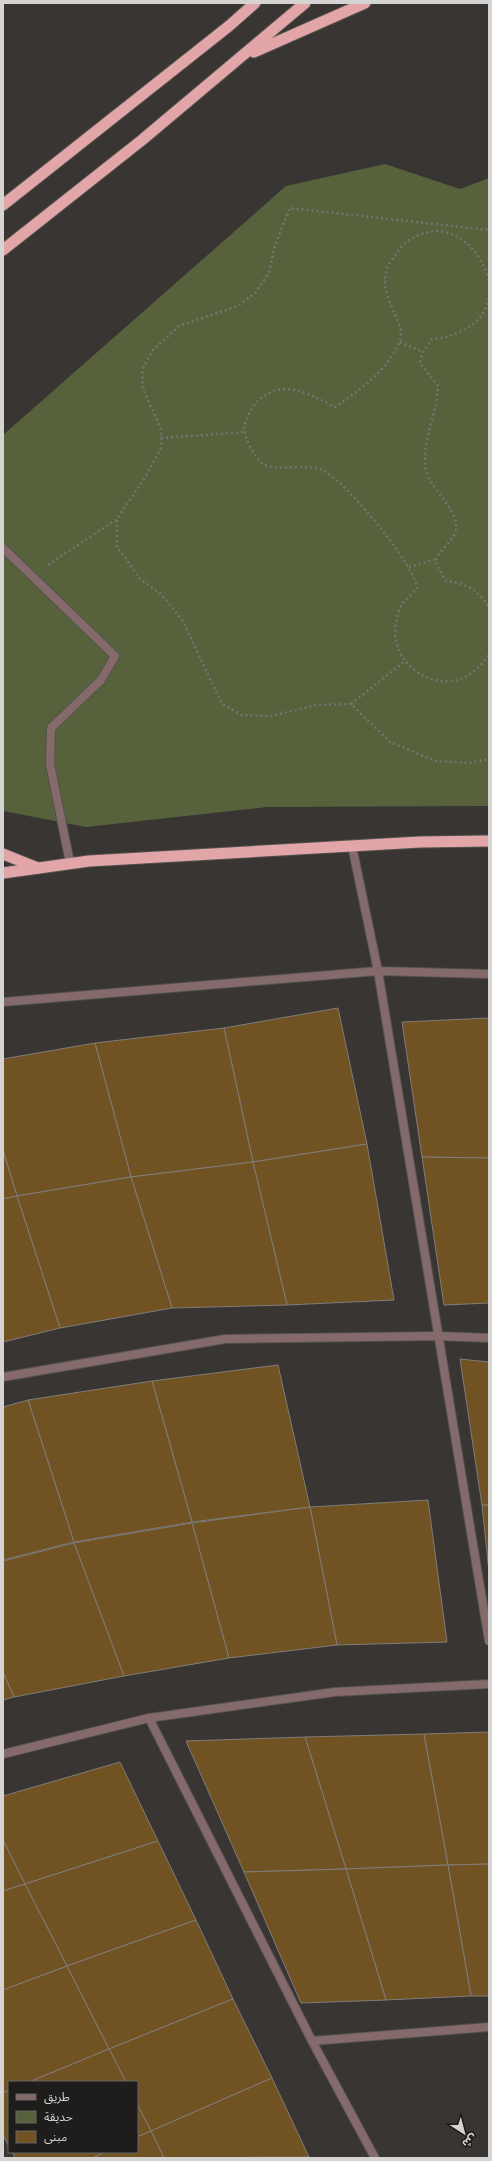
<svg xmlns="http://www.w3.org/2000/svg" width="492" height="2161" viewBox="0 0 492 2161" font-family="Literata,'Noto Sans Arabic',serif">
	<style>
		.green { fill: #57623c }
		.building { fill: #715222; stroke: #807d79 }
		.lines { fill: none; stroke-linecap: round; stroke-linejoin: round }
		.service-casing { stroke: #54524f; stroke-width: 10 }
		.minor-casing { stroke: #54524f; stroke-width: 10 }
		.trunk-casing { stroke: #54524f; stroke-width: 13 }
		.path { stroke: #757370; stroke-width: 2.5; stroke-dasharray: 2 3; stroke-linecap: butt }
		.service { stroke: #856a6b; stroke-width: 8 }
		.minor { stroke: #856a6b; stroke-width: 8 }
		.trunk { stroke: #e2a6a8; stroke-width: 11 }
	</style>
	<rect width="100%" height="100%" fill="#383532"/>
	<path class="green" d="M 385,164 L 460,189 L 489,178 L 489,806 L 267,807 L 86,827 L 3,811 L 3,435 L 286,186 Z"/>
	<g class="building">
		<path d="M 338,1008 L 367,1144 L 253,1162 L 224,1028 Z"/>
		<path d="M 489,1018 L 489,1158 L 422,1157 L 402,1022 Z"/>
		<path d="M 224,1028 L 253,1162 L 131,1177 L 95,1043 Z"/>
		<path d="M 95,1043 L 131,1177 L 17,1196 L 3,1150 L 3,1059 Z"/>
		<path d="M 367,1144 L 394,1300 L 287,1305 L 253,1162 Z"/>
		<path d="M 3,1150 L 17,1196 L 3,1199 Z"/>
		<path d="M 422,1157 L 489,1158 L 489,1303 L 444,1305 Z"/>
		<path d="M 253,1162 L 287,1305 L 172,1308 L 131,1177 Z"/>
		<path d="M 131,1177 L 172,1308 L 60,1328 L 17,1196 Z"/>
		<path d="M 17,1196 L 60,1328 L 3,1342 L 3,1199 Z"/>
		<path d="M 460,1359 L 489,1362 L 489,1505 L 482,1505 Z"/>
		<path d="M 278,1365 L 310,1507 L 192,1522 L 152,1381 Z"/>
		<path d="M 152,1381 L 192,1522 L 74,1542 L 28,1400 Z"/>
		<path d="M 28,1400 L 74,1542 L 3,1560 L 3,1407 Z"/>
		<path d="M 428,1500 L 447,1642 L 337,1645 L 310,1507 Z"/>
		<path d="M 482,1505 L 489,1505 L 489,1572 Z"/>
		<path d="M 310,1507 L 337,1645 L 229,1658 L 192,1523 Z"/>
		<path d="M 192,1523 L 229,1658 L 124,1676 L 74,1543 Z"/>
		<path d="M 74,1543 L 124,1676 L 14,1697 L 3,1672 L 3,1561 Z"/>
		<path d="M 3,1672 L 14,1697 L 3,1700 Z"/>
		<path d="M 489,1732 L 489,1864 L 448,1865 L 424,1734 Z"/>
		<path d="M 424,1734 L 448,1865 L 346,1869 L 305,1737 Z"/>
		<path d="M 305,1737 L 346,1869 L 244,1872 L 186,1741 Z"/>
		<path d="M 120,1762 L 158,1841 L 25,1884 L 3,1840 L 3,1796 Z"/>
		<path d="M 3,1840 L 25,1884 L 3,1891 Z"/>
		<path d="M 158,1841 L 196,1920 L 67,1966 L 25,1884 Z"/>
		<path d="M 489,1864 L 489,1996 L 471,1996 L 448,1865 Z"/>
		<path d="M 448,1865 L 471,1996 L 386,2000 L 346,1869 Z"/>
		<path d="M 346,1869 L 386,2000 L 301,2003 L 244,1872 Z"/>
		<path d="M 25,1884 L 67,1966 L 3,1990 L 3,1891 Z"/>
		<path d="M 196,1920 L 233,1999 L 109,2049 L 67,1966 Z"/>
		<path d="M 67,1966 L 109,2049 L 29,2082 L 9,2082 L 9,2090 L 3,2093 L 3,1990 Z"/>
		<path d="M 233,1999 L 272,2078 L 151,2131 L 137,2104 L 137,2082 L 126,2082 L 109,2049 Z"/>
		<path d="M 109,2049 L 126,2082 L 29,2082 Z"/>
		<path d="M 272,2078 L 309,2157 L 164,2158 L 151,2131 Z"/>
		<path d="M 9,2090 L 9,2147 L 3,2135 L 3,2093 Z"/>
		<path d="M 137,2104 L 151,2131 L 137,2137 Z"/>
		<path d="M 151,2131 L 164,2158 L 92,2158 L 105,2152 L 137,2152 L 137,2137 Z"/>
		<path d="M 12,2152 L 105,2152 L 92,2158 L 15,2158 Z"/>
	</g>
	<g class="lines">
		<g class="service-casing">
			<g id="service">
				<path d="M 3,548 L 115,656 L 101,680 L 51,728 L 50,764 L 70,863"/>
				<path d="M 3,1002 L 378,971 L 489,974"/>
			</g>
		</g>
		<g class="minor-casing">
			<g id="minor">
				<path d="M 352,846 L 378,971 L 489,1641"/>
				<path d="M 3,1377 L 225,1339 L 438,1336 L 489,1338"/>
				<path d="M 149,1718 L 312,2041 L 375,2158"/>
				<path d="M 3,1754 L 149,1718 L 335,1692 L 489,1684"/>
				<path d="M 312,2041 L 489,2027"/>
			</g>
		</g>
		<g class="trunk-casing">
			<g id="trunk">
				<path d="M 254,52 L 365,3"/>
				<path d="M 3,205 L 229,26 L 255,3"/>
				<path d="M 3,250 L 142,140 L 305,3"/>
				<path d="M 3,854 L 38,868"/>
				<path d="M 3,873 L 89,861 L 420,842 L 489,841"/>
			</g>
		</g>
		<g class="path">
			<path d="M 489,280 C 485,266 477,251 465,242 C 456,234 441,229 429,232 C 415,235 402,243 395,256 C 392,260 388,264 387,269 C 377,299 409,323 399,343 C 386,372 360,390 335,407 C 308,393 281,377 256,403 C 251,409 245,420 244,427 C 244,438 255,458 263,464 C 274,472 306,463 322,470 C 344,479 417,567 417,589 C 412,594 406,599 402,604 C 399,608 398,614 397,619 C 387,652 418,685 452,681 C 468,679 480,667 489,655"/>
			<path d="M 489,298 C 485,324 455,338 432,339 L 423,352 L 420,363 L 438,386 C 437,415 421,440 426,470 C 430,489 459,510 456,529 C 454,542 439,549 435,562 L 446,581 C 467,583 477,590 489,607"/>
			<path d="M 400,342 L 423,352"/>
			<path d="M 161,438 L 246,432"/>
			<path d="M 117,520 L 117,547 L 141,580 L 161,594 L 183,621 L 222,704 L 242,715 L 272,716 L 316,705 L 351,704 L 390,742 L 435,761 L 470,763 L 489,759"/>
			<path d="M 48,565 L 117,519 L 146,476 L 161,448 L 161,429 L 143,389 L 142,371 L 152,351 L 179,326 L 238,306 L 255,293 L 269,273 L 275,245 L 290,208 L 489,230"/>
			<path d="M 409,567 L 436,559"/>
			<path d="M 351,704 L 405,661"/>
		</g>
		<use href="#service" class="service"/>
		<use href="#minor" class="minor"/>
		<use href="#trunk" class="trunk"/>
	</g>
	<rect width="492" height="2161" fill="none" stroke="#d6d4d2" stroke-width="8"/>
	<rect x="8" y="2081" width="130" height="72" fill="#1e1d1c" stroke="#686665"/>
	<rect x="16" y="2094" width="20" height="6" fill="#856a6b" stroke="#686665"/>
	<text x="44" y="2101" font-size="12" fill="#d6d4d2">طريق</text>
	<rect x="16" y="2111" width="20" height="12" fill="#57623c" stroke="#686665"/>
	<text x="44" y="2121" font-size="12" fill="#d6d4d2">حديقة</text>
	<rect x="16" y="2131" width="20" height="12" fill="#715222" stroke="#686665"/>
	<text x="44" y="2141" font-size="12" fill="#d6d4d2">مبنى</text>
	<g transform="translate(464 2133) rotate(144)" stroke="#1e1d1c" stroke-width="3" paint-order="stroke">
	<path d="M0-3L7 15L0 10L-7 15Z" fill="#d6d4d2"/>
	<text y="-6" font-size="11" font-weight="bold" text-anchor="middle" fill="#d6d4d2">ش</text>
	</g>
</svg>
